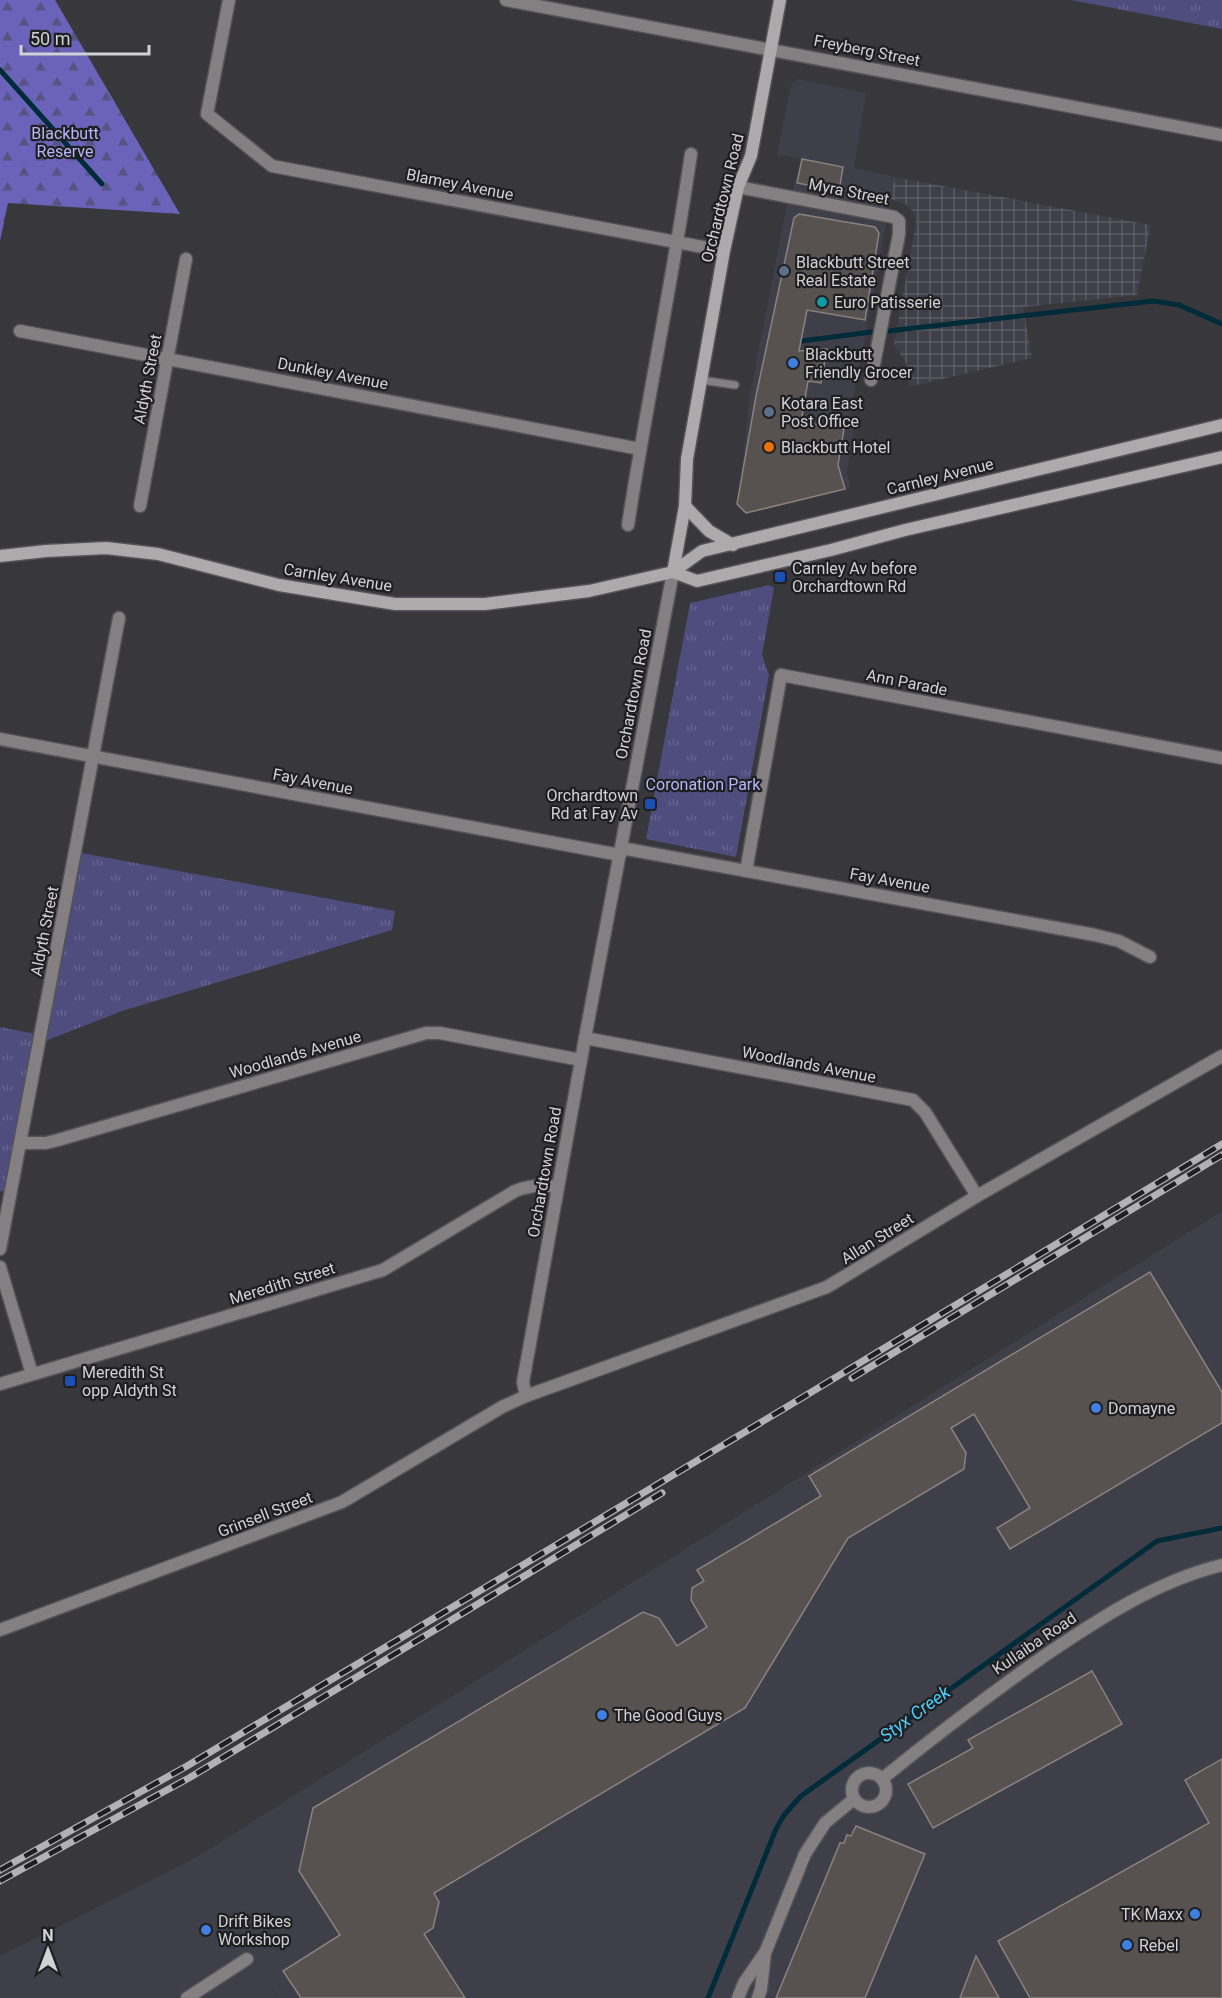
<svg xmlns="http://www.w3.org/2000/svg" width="1222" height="1998" viewBox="0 0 1222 1998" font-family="Roboto,sans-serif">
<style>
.built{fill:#3f3f4a}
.industrial{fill:url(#industrial-grid)}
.forest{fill:url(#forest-firs)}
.park{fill:url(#park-tufts)}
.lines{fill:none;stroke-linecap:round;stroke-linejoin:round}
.stream{stroke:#002c3a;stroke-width:5}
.building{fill:#57514f;stroke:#898280;stroke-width:1.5}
.lane-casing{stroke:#535358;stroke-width:10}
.street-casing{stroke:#535358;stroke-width:15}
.secondary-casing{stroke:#535358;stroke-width:15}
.lane{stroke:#848081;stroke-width:7}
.street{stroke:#848081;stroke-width:12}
.secondary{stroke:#aea9aa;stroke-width:12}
.rail-casing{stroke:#b2b2b6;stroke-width:7}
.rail{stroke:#1f1f21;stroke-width:4.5;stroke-dasharray:14;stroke-linecap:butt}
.service-dot{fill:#5c6f8a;stroke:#1f1f21;stroke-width:2}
.culture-dot{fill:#0f9aa8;stroke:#1f1f21;stroke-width:2}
.shop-dot{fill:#3f7fe0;stroke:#1f1f21;stroke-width:2}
.food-dot{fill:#e8710a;stroke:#1f1f21;stroke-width:2}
.transit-dot{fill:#1a4fb4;stroke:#1f1f21;stroke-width:2}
.labels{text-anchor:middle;stroke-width:4.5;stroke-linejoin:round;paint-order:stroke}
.street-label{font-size:16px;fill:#d2d2d6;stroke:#1f1f21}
.park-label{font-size:16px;fill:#b8b6fa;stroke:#1f1f21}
.poi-label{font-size:16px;fill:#d2d2d6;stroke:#1f1f21;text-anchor:start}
.water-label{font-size:18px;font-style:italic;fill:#4dcffb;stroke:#1f1f21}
</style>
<defs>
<pattern id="industrial-grid" width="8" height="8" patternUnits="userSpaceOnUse" patternTransform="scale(1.5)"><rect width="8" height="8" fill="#3f3f4a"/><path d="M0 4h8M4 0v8" fill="none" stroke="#5a5a63"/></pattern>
<pattern id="forest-firs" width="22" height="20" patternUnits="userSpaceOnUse" patternTransform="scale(1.5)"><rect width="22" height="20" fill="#6b63b9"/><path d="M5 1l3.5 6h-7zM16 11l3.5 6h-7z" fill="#575383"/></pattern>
<pattern id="park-tufts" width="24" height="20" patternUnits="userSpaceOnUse" patternTransform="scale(1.5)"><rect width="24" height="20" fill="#4f4c7e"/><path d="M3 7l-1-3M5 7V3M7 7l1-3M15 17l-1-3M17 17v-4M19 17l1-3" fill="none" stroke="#676590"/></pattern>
</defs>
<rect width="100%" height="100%" fill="#37373c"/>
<g class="built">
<path d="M797,79L866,93L854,168L895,177L848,427L854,429L847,473L851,488L746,513L738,504L750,395L785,214L802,159L777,155L791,85Z"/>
<path d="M1222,1211V1998H278L268,1981L277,1998H0V1956L195,1858Z"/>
</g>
<path class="industrial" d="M895,177L1151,225L1137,295L1023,307L1032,358L908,387L907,365L894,344L916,223L914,212L905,204L890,199Z"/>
<path class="forest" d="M0,0H55L180,214L8,203L0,241Z"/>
<g class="park">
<path d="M1071,0H1222V29Z"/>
<path d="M769,585L774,588L762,655L769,675L736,857L646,839L690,603Z"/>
<path d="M76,852L395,911L392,930L122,1011L40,1043L12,1193L0,1191V1027L41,1035Z"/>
</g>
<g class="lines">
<g class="stream">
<path d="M0,70L102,184"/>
<path d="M888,331L1153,301L1179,305L1222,324"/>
<path d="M794,342L871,332"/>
<path d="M708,1998L776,1829L784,1815L801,1796L1157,1541L1222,1528"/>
</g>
</g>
<g class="building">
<path d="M802,159L843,167L839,191L797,183Z"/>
<path d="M799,214L875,227L879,233L865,320L807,310L799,351L827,349L821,383L808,381L801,422L844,429L838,465L845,489L746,513L737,504L756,396L794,218Z"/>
<path d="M1150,1272L1222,1392V1423L1010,1549L997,1528L1030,1508L974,1414L951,1428L966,1453L964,1469L848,1538L745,1708L434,1893L439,1902L433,1928L424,1934L465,1998H301L283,1971L340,1935L299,1871L313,1808L643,1612L659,1618L677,1646L707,1627L691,1600L692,1588L704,1581L697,1570L821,1496L809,1476Z"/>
<path d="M1092,1671L1122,1724L933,1828L908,1784L973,1748L968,1740Z"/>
<path d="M1222,1759V1998H1030L998,1941L1209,1823L1185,1780Z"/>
<path d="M856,1826L925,1854L865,1998H776L840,1843H844L847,1835L851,1836Z"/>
<path d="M976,1956L999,1998H960Z"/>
</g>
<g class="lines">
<g class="lane-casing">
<path id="lane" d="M701,380L735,385"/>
</g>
<g class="street-casing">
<g id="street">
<path d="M229,0L207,114L272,166L724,251"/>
<path d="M506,0L1222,135"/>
<path d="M738,187L894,217L899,221V234L871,380"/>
<path d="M20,331L640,449"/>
<path d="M140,506L186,259"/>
<path d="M628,525C647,401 673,278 691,154"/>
<path d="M0,739L620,855"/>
<path d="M621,848L1095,935L1119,941L1150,957"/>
<path d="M746,871L781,675L1222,758"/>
<path d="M585,1038L913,1100L925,1112L977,1196"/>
<path d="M22,1143H46L58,1140L426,1033H440L581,1060"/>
<path d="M0,1249L119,618"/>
<path d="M0,1267L32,1374"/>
<path d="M0,1384L383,1270L515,1191C531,1185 542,1185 558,1187"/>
<path d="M526,1396L523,1382L585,1038L673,572"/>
<path d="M0,1630L342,1502L502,1407L526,1396L827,1287L977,1196L1222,1056"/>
<circle cx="869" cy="1790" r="17"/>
<path d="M882,1779C936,1735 990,1694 1047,1654C1102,1617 1157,1581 1222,1565"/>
<path d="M187,1998L247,1959"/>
<path d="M738,1998L744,1983L764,1954"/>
<path d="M758,1998L761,1989L765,1953L805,1854L825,1823L854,1799"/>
</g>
</g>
<g class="secondary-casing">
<g id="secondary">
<path d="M685,506L709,531L733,545"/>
<path d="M0,556L46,551L106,548L158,554L279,585L395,604H485L589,591L673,572L702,551L1222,425"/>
<path d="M673,572L685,506L687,459L724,251L738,187L751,156L780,0"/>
<path d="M673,572L697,581L831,550L905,530L1222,457"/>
</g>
</g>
<use href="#lane" class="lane"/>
<use href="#street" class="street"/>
<use href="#secondary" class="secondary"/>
<g class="rail-casing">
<g id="rail">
<path d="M852,1378L1222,1155"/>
<path d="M0,1870L187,1766L790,1405L1222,1144"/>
<path d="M0,1881L189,1778L662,1493"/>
</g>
</g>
<use href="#rail" class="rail"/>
</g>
<g class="service-dot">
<circle cx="784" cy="271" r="6"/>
<circle cx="769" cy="412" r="6"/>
</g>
<circle class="culture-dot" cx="822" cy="302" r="6"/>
<g class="shop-dot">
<circle cx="793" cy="363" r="6"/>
<circle cx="1096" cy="1408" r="6"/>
<circle cx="602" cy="1715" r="6"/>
<circle cx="1195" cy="1914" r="6"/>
<circle cx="206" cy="1930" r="6"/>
<circle cx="1127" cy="1945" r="6"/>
</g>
<circle class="food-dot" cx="769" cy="447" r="6"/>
<g class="transit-dot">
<rect x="774" y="571" width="12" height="12" rx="3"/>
<rect x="644" y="798" width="12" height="12" rx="3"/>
<rect x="64" y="1375" width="12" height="12" rx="3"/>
</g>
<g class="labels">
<g class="street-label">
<text transform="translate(867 50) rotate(11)" y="6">Freyberg Street</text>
<text transform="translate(460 184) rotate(11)" y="6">Blamey Avenue</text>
<text transform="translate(849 191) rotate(11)" y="6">Myra Street</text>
<text transform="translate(722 198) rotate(-76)" y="6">Orchardtown Road</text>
<text transform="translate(333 373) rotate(11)" y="6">Dunkley Avenue</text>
<text transform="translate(147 379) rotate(-79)" y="6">Aldyth Street</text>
<text transform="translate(940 476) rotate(-14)" y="6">Carnley Avenue</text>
<text transform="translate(338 577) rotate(9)" y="6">Carnley Avenue</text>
<text transform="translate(907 682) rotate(11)" y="6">Ann Parade</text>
<text transform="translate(633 694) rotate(-79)" y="6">Orchardtown Road</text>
<text transform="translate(313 781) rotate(11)" y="6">Fay Avenue</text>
<text transform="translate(890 880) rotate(10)" y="6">Fay Avenue</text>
<text transform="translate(44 931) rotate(-79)" y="6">Aldyth Street</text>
<text transform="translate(295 1054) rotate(-16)" y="6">Woodlands Avenue</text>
<text transform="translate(809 1064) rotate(11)" y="6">Woodlands Avenue</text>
<text transform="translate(544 1172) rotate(-80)" y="6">Orchardtown Road</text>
<text transform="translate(877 1238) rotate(-32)" y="6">Allan Street</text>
<text transform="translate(282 1283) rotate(-17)" y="6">Meredith Street</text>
<text transform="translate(265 1514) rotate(-21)" y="6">Grinsell Street</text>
<text transform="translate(1034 1643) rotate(-34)" y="6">Kullaiba Road</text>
</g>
<g class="park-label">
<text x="65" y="139">Blackbutt<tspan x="65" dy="18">Reserve</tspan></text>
<text x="703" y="790">Coronation Park</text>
</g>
<g class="poi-label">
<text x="796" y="268">Blackbutt Street<tspan x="796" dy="18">Real Estate</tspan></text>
<text x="834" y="308">Euro Patisserie</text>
<text x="805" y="360">Blackbutt<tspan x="805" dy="18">Friendly Grocer</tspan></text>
<text x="781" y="409">Kotara East<tspan x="781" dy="18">Post Office</tspan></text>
<text x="781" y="453">Blackbutt Hotel</text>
<text x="792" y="574">Carnley Av before<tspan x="792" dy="18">Orchardtown Rd</tspan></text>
<text x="638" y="801" text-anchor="end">Orchardtown<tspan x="638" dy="18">Rd at Fay Av</tspan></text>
<text x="82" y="1378">Meredith St<tspan x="82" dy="18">opp Aldyth St</tspan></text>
<text x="1108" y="1414">Domayne</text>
<text x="614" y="1721">The Good Guys</text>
<text x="1183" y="1920" text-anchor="end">TK Maxx</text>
<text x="218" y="1927">Drift Bikes<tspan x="218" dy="18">Workshop</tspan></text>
<text x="1139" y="1951">Rebel</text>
</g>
<g class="water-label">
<text transform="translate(915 1714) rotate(-36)" y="6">Styx Creek</text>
</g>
</g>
<g transform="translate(48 1950)" stroke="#1f1f21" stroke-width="4.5" paint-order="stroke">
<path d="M0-4.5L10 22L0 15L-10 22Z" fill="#d2d2d6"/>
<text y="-9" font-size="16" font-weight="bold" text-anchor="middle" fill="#d2d2d6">N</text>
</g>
<path d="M21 45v9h128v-9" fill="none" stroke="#d2d2d6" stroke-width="3"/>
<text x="30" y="45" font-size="18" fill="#d2d2d6" stroke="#1f1f21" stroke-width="4.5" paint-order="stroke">50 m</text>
</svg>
